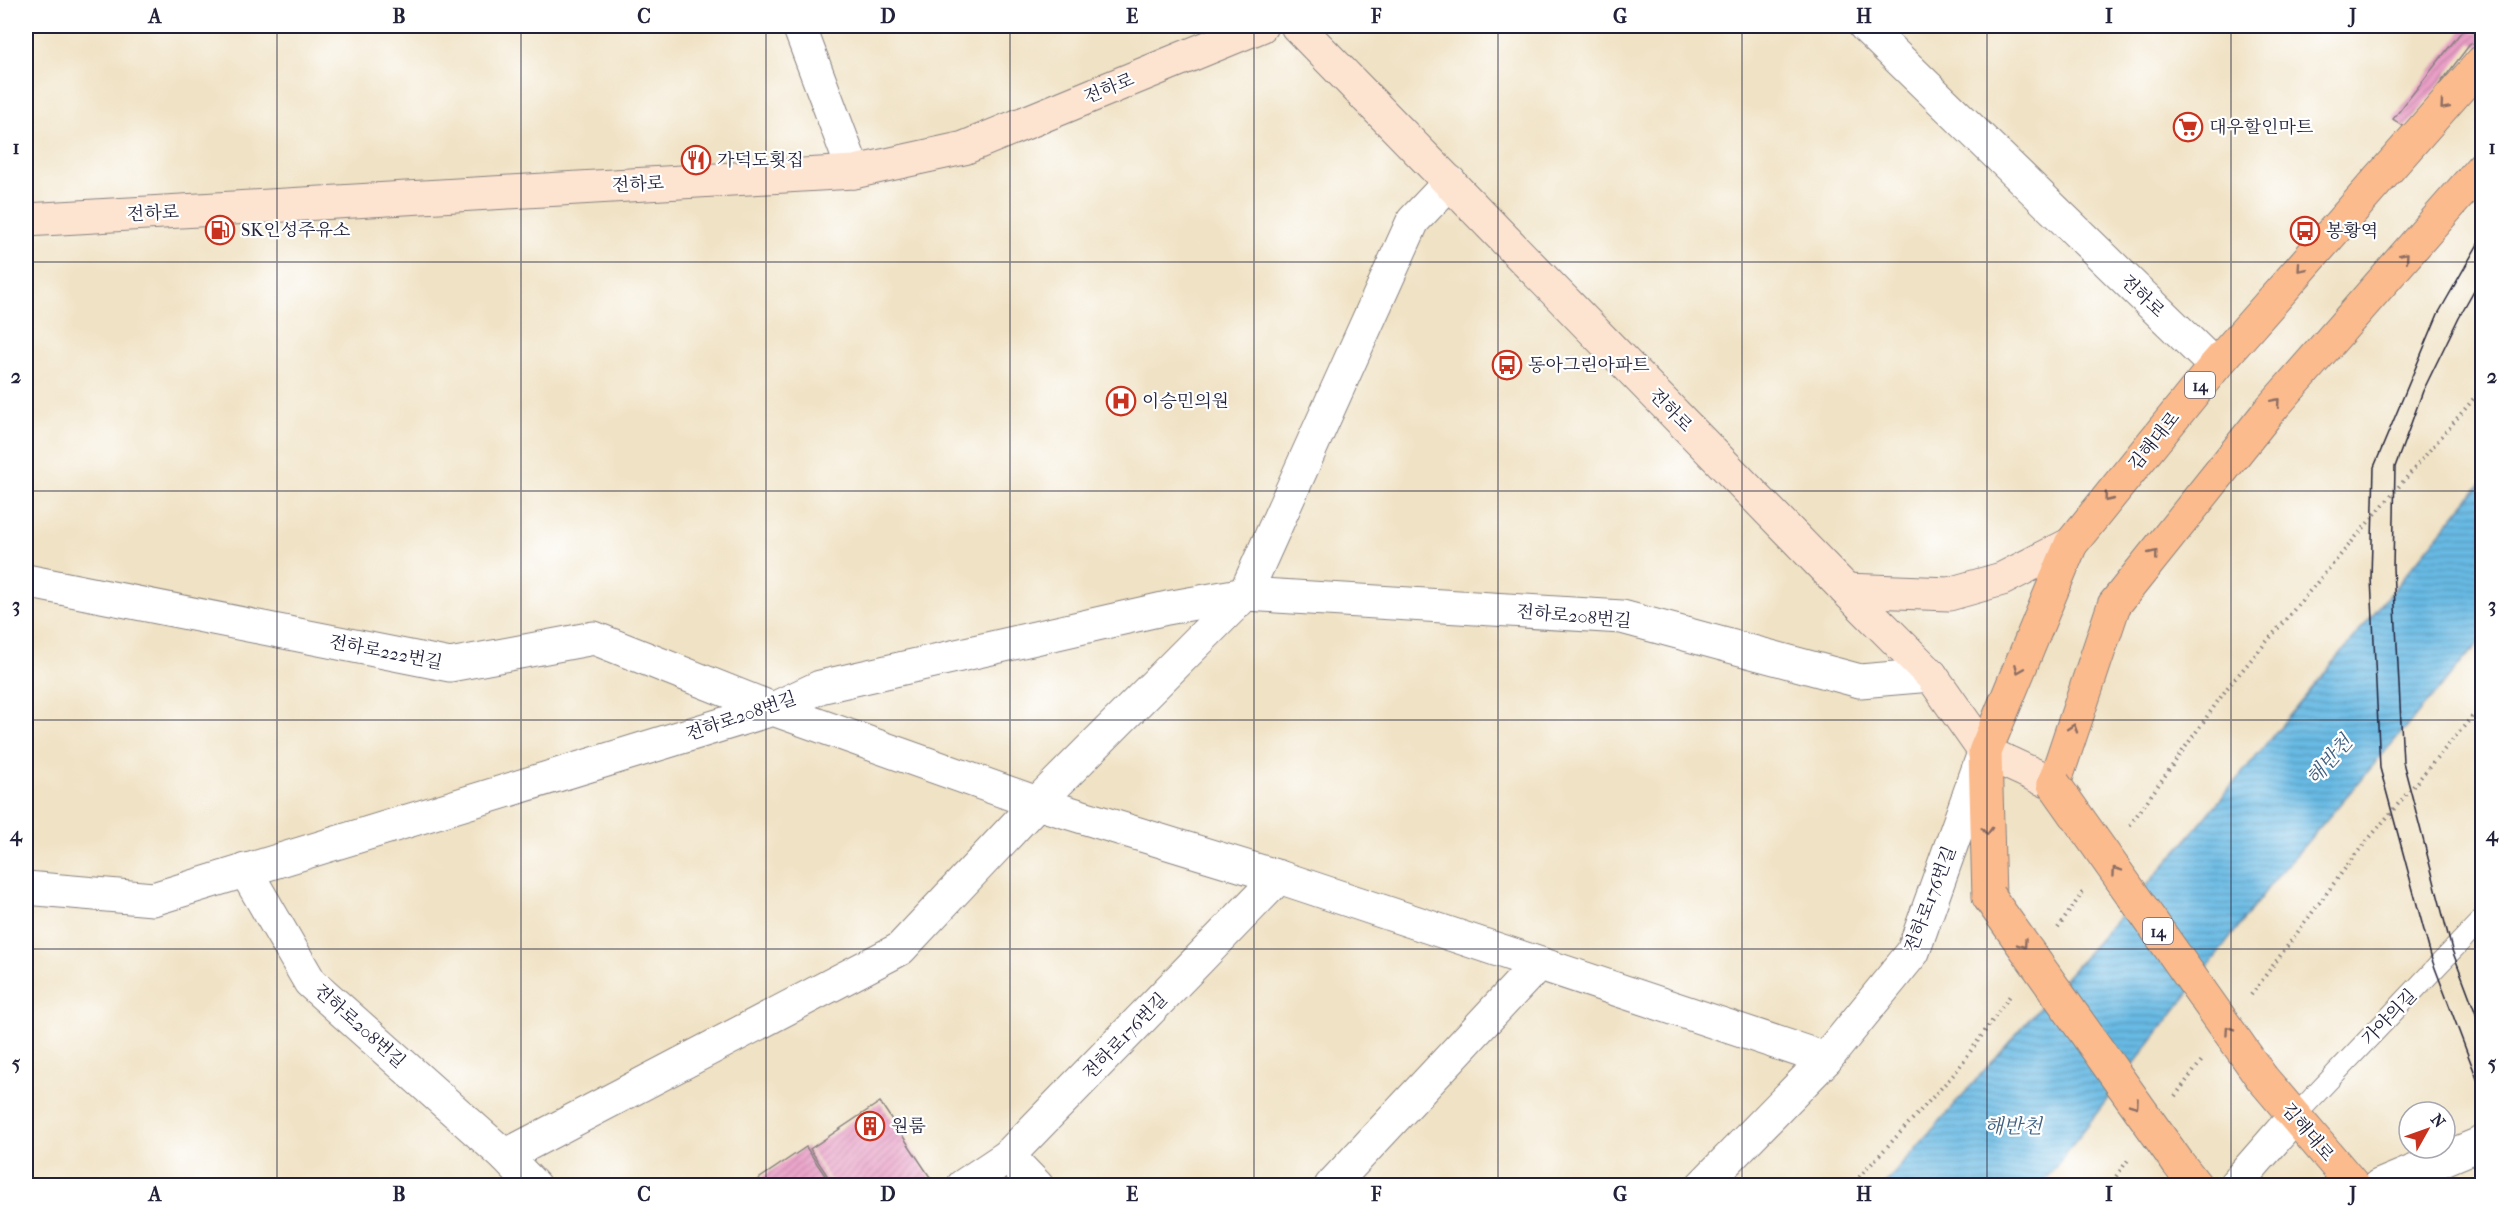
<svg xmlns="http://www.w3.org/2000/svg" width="2508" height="1211" viewBox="0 0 2508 1211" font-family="'IM FELL French Canon','Noto Serif KR',serif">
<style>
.water{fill:url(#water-rules);stroke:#456e90;stroke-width:1.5}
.building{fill:url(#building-hatch)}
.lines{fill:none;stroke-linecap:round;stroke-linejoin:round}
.service-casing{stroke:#898280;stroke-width:22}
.minor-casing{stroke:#898280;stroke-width:35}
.tertiary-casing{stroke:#898280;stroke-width:35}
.secondary-casing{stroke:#898280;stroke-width:35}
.primary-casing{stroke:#898280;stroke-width:35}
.path{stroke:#898280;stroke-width:4;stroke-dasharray:1.5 4.5;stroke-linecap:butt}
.service{stroke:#fff;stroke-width:20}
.minor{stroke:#fff;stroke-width:33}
.tertiary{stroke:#fff;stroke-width:33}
.secondary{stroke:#fde4d1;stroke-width:33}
.primary{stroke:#fbbb8d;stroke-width:33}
.tram{stroke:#22223b;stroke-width:1.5}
.primary-bridge-casing{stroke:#898280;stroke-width:35;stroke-linecap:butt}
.primary-bridge{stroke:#fbbb8d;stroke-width:33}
.oneway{stroke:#8e6e64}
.grid{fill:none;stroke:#22223b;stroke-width:1.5;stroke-opacity:0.55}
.labels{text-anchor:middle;stroke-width:4.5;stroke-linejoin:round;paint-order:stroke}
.shield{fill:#fff;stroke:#646476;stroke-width:1.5}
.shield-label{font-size:16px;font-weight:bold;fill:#22223b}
.street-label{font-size:18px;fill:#22223b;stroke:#fff}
.poi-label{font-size:18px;fill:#22223b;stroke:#fff;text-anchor:start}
.water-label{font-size:20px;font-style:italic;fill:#3e5f7f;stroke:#fff}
.neatline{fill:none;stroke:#22223b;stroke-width:2}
.grid-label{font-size:20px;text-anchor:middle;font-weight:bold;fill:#22223b}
</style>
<defs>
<pattern id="water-rules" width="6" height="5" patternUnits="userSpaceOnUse" patternTransform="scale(1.5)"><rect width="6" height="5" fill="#68bae4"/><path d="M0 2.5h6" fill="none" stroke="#5597ba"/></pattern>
<pattern id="building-hatch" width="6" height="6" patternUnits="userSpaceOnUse" patternTransform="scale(1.5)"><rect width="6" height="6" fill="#ea9fc6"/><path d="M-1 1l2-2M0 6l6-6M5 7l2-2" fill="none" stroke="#bd81a2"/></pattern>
</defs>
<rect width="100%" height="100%" fill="#fff"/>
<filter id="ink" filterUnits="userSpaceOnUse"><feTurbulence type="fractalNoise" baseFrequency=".0167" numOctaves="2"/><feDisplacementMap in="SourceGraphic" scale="12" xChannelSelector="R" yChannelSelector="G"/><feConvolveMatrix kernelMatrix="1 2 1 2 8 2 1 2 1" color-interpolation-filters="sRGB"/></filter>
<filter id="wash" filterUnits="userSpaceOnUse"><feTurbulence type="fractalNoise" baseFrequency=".008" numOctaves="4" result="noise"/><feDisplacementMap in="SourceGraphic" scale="24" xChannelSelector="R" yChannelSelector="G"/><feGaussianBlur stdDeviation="1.35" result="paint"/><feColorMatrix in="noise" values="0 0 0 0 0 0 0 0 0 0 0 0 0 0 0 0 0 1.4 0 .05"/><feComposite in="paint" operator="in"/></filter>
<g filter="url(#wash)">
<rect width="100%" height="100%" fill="#f0e2c4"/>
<path class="water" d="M2482,482V639L2271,884L2042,1185L1883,1186L2196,829Z"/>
<g id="blocks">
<g class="building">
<path d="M2482,26V49L2471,43L2406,128L2393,119L2465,27L2477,34Z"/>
<path d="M880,1102L936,1186H834L810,1149Z"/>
<path d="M806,1147L832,1186H748Z"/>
</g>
</g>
</g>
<g filter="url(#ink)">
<use href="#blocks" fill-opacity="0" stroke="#898280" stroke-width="1.5"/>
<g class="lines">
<g class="service-casing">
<path id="service" d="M2295,1116L2482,919"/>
</g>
<g class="minor-casing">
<g id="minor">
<path d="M799,26L854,172"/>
<path d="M1865,26L2215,366"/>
<path d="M26,581L450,665L594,638L773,709L1037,803L1279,877L1826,1059"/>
<path d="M245,870L310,982L505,1156L534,1186"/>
<path d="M26,888L153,899L773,709L820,687L1167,608L1245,594L1622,617L1860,681L1931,675"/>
<path d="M505,1156L900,949L1037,803L1245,594L1413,221L1450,182"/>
<path d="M1008,1156L1037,1186"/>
<path d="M963,1186L1008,1156L1279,877"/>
<path d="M1331,1186L1538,964"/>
<path d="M1702,1186L1826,1059L1913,952L1984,753"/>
<path d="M2379,1186L2482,1143"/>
</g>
</g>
<g class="tertiary-casing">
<path id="tertiary" d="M2234,1186L2295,1116"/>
</g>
<g class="secondary-casing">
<g id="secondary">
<path d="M1297,26L1846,590L1931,675L1985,752L2054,784"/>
<path d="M26,220L854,172L964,148L1261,26"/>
<path d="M1846,590L1949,594L2002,579L2071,544"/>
</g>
</g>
<g class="primary-casing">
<g id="primary">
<path d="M2054,784L2114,605L2269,411L2482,168"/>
<path d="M1989,897L1985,752L2071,544L2215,366L2482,62"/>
<path d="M2262,1078L2354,1186"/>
<path d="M2178,1163L2196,1186"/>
</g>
</g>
<g class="path">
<path d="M2130,825L2228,687L2482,389"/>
<path d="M2058,928L2083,892"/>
<path d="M2251,995L2355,855L2482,705"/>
<path d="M2175,1096L2203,1059"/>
<path d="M1851,1186L1955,1073L2012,993"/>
<path d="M2109,1186L2128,1160"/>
</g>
<use href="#service" class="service"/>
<use href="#minor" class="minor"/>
<use href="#tertiary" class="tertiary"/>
<use href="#secondary" class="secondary"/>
<use href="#primary" class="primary"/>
<g class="tram">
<path d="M2482,237L2438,314L2374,467L2371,578L2380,768L2432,960L2482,1092"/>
<path d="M2482,276L2459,317L2423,391L2395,467L2393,568L2403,762L2452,950L2482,1030"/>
</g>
<g class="primary-bridge-casing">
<g id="primary-bridge">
<path d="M2054,784L2262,1078"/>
<path d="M1989,897L2178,1163"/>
</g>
</g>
<use href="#primary-bridge" class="primary-bridge"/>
</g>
<defs><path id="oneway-chevron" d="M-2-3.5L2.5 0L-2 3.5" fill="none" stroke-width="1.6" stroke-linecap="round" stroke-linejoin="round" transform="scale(1.5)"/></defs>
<g class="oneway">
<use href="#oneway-chevron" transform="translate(2444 106) rotate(131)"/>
<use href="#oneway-chevron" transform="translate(2405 256) rotate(-49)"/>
<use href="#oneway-chevron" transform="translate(2301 268) rotate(131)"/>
<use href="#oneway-chevron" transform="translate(2276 402) rotate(-49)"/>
<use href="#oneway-chevron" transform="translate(2108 498) rotate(129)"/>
<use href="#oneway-chevron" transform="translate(2154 554) rotate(-51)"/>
<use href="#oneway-chevron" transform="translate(2019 669) rotate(113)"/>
<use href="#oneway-chevron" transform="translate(2073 728) rotate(-72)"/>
<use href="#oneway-chevron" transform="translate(1987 831) rotate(88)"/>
<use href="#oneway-chevron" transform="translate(2116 871) rotate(-125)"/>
<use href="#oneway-chevron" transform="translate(2023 944) rotate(55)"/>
<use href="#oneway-chevron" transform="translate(2229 1030) rotate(-125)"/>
<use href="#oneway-chevron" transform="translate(2135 1104) rotate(55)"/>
</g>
</g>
<path class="grid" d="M277,26V1186M521,26V1186M766,26V1186M1010,26V1186M1254,26V1186M1498,26V1186M1742,26V1186M1987,26V1186M2231,26V1186M26,262H2482M26,491H2482M26,720H2482M26,949H2482"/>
<defs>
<g id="supermarket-ring" transform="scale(1.5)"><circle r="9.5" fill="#fff" stroke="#c8321e" stroke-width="1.5"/><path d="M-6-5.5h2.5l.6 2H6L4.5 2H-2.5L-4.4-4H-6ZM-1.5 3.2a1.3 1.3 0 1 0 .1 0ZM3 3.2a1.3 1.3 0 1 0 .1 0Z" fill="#c8321e"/></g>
<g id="restaurant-ring" transform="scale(1.5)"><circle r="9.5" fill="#fff" stroke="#c8321e" stroke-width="1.5"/><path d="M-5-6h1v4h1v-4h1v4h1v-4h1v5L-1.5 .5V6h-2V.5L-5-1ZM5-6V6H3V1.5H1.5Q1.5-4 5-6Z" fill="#c8321e"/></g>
<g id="fuel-ring" transform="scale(1.5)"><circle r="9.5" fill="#fff" stroke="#c8321e" stroke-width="1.5"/><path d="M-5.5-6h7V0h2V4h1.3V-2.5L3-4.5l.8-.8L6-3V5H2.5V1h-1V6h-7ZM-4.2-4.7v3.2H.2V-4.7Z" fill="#c8321e"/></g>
<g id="bus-ring" transform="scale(1.5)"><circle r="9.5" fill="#fff" stroke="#c8321e" stroke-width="1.5"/><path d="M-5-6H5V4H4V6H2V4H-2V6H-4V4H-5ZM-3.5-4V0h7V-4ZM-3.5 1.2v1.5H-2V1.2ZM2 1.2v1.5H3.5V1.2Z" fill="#c8321e"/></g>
<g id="hospital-ring" transform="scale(1.5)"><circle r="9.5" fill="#fff" stroke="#c8321e" stroke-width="1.5"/><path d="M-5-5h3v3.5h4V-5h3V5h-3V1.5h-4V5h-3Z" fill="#c8321e"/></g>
<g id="building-ring" transform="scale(1.5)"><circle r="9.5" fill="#fff" stroke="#c8321e" stroke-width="1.5"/><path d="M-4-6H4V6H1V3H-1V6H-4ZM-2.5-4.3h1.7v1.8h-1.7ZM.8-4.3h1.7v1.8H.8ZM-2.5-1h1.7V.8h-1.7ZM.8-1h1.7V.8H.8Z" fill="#c8321e"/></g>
</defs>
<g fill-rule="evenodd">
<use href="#supermarket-ring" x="2188" y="127"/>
<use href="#restaurant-ring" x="696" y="160"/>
<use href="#fuel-ring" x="220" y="230"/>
<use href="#bus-ring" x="2305" y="231"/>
<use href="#bus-ring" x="1507" y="365"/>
<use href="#hospital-ring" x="1121" y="401"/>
<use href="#building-ring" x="870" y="1126"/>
</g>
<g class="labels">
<g class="shield">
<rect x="2185" y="372" width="30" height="26" rx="4.5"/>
<rect x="2143" y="918" width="30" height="26" rx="4.5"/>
</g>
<g class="shield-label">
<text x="2200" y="391">14</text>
<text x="2158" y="937">14</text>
</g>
<g class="street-label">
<text transform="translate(1109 88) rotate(-22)" y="6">전하로</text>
<text transform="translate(638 184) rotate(-3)" y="6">전하로</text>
<text transform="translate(153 213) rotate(-3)" y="6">전하로</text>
<text transform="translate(2143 296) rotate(44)" y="6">전하로</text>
<text transform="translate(1671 410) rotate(46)" y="6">전하로</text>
<text transform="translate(2154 441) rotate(-51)" y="6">김해대로</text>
<text transform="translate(1574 616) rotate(5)" y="6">전하로208번길</text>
<text transform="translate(386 652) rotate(11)" y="6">전하로222번길</text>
<text transform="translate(741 716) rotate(-19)" y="6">전하로208번길</text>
<text transform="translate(1930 899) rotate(-69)" y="6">전하로176번길</text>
<text transform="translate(2389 1017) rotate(-46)" y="6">가야의길</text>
<text transform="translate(360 1026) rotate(42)" y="6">전하로208번길</text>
<text transform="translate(1125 1036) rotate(-46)" y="6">전하로176번길</text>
<text transform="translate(2308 1132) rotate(50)" y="6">김해대로</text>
</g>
<g class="poi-label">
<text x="2209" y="133">대우할인마트</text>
<text x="717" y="166">가덕도횟집</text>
<text x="241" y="236">SK인성주유소</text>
<text x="2326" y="237">봉황역</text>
<text x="1528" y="371">동아그린아파트</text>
<text x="1142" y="407">이승민의원</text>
<text x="891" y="1132">원룸</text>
</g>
<g class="water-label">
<text transform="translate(2329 760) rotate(-49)" y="7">해반천</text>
<text x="2013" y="1133">해반천</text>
</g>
</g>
<rect width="2508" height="1211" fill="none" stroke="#fff" stroke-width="66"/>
<g transform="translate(2427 1130) rotate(50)"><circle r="28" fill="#ffffff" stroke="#a7a7b1" stroke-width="1.5"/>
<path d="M0-4.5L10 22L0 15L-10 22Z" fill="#c8321e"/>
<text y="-9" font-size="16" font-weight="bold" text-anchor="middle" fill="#22223b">N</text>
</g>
<rect x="33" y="33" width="2442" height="1145" class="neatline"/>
<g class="grid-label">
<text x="155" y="23">A</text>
<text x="399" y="23">B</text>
<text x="644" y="23">C</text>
<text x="888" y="23">D</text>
<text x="1132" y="23">E</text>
<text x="1376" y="23">F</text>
<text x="1620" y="23">G</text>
<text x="1864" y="23">H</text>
<text x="2109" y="23">I</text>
<text x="2353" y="23">J</text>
<text x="16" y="154">1</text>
<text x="2492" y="154">1</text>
<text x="16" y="383">2</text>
<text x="2492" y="383">2</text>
<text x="16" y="612">3</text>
<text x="2492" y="612">3</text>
<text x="16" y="841">4</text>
<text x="2492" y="841">4</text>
<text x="16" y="1070">5</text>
<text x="2492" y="1070">5</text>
<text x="155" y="1201">A</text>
<text x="399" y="1201">B</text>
<text x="644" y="1201">C</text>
<text x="888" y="1201">D</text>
<text x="1132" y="1201">E</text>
<text x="1376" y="1201">F</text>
<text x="1620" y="1201">G</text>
<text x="1864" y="1201">H</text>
<text x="2109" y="1201">I</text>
<text x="2353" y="1201">J</text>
</g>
</svg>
